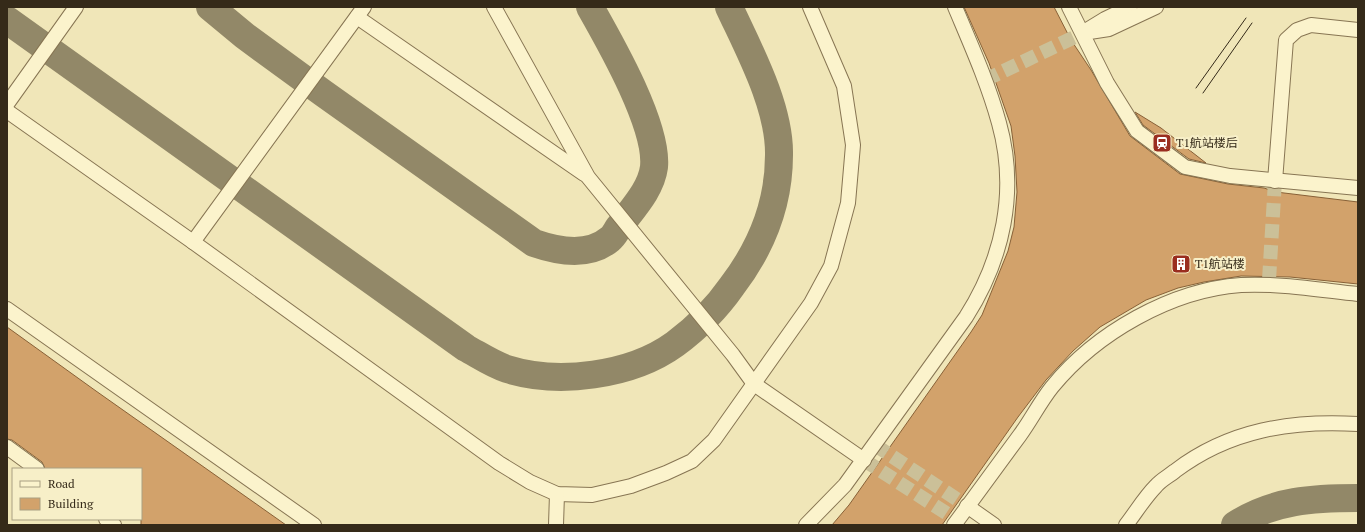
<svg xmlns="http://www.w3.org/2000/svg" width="1365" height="532" viewBox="0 0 1365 532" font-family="'PT Serif','Noto Sans SC',serif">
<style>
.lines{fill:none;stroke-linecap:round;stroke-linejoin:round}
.taxiway{stroke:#928868;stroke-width:28}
.building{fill:#d2a26b;stroke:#886137}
.minor-tunnel{stroke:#cbc098;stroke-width:14;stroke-dasharray:14 7;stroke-linecap:butt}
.minor-casing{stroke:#877553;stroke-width:16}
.minor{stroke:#fbf3cc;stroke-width:14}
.tram{stroke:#352a19;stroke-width:1}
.labels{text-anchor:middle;stroke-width:4;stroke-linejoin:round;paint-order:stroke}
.poi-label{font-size:12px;fill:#352a19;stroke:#f7efc8;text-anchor:start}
</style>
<rect width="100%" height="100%" fill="#f0e6b8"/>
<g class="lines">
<g class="taxiway">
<path d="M210,7L245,36L323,93L534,243C557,251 589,257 610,239C614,236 616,231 619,227C632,209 651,190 654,167C658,126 611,44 590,7"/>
<path d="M7,20L466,348C479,355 492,364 507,369C558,385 631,376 675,344C698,327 716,309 732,286C761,248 779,204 779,155C780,107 749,50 729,7"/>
<path d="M1235,525C1273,500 1314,498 1358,498"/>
</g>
</g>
<g class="building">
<path d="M964,7H1054L1071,40L1091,70L1130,136L1180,174L1228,184L1264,188L1276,192L1358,202V284L1290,277L1241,276L1204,282L1178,288L1146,300L1100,327L1073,351L1046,380L1018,417L942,525H832L849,505L971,332L982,315L1008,251L1014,227L1017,192L1015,156L1011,126L989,63Z"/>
<path d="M1135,112L1161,128L1206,163L1189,159L1143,125Z"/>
<path d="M7,327L96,391L286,525H141V469H45L42,462L12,440L7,439Z"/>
</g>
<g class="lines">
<g class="minor-tunnel">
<path d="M985,80L1083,33"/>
<path d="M1269,280L1275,181"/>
<path d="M875,445L967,506"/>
<path d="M864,460L957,520"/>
</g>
<g class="minor-casing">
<g id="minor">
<path d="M494,7L588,177L733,355L754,384L864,460"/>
<path d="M1069,7L1107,83L1137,131L1185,167L1230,176L1358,188"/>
<path d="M357,17L584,174"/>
<path d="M1087,30L1105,19L1130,7"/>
<path d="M1083,33L1109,29L1156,7"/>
<path d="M7,104L76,7"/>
<path d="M7,111L193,242L499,463L530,482L557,494L592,495L631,486L666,473L692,461L714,440L811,303L831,266L848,203L853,145L844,86L810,7"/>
<path d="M1275,181L1286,40L1297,30L1311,25L1358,30"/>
<path d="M193,242L364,7"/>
<path d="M7,309L314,525"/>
<path d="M7,447L37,469"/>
<path d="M967,506L994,525"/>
<path d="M106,519L114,525"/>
<path d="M556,525L557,494"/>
<path d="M806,525L845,485L966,317C1003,259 1018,191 999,123C988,83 971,45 955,7"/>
<path d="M954,525C976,495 998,465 1020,435C1031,420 1040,402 1052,387C1096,333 1171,290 1241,285C1279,283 1320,290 1358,294"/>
<path d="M1126,525C1136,512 1145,497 1156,486C1161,480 1169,476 1175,471C1229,430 1291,420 1358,424"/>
</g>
</g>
<use href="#minor" class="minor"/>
<g class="tram">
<path d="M1196,88L1246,18"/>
<path d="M1203,93L1252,23"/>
</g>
</g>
<defs>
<g id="station-square" transform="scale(1)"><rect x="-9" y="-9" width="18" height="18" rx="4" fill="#9a2d1f" stroke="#f7efc8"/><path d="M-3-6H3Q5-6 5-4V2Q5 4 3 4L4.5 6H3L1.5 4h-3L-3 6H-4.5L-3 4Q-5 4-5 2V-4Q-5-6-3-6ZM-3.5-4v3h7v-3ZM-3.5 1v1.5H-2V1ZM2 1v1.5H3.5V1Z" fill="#fff"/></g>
<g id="building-square" transform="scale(1)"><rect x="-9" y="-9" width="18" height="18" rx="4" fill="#9a2d1f" stroke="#f7efc8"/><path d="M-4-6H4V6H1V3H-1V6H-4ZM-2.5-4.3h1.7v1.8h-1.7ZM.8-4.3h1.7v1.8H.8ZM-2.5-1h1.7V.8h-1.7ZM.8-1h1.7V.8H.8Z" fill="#fff"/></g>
</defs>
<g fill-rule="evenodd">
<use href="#station-square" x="1162" y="143"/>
<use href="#building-square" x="1181" y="264"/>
</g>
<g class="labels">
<g class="poi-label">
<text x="1176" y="147">T1航站楼后</text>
<text x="1195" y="268">T1航站楼</text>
</g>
</g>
<rect width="1365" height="532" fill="none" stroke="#352a19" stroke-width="16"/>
<rect x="12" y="468" width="130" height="52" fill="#f7efc8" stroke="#a9a082"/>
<rect x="20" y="481" width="20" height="6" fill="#fbf3cc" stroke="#a9a082"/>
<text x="48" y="488" font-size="12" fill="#352a19">Road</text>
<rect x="20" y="498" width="20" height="12" fill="#d2a26b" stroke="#a9a082"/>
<text x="48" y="508" font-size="12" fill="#352a19">Building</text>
</svg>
